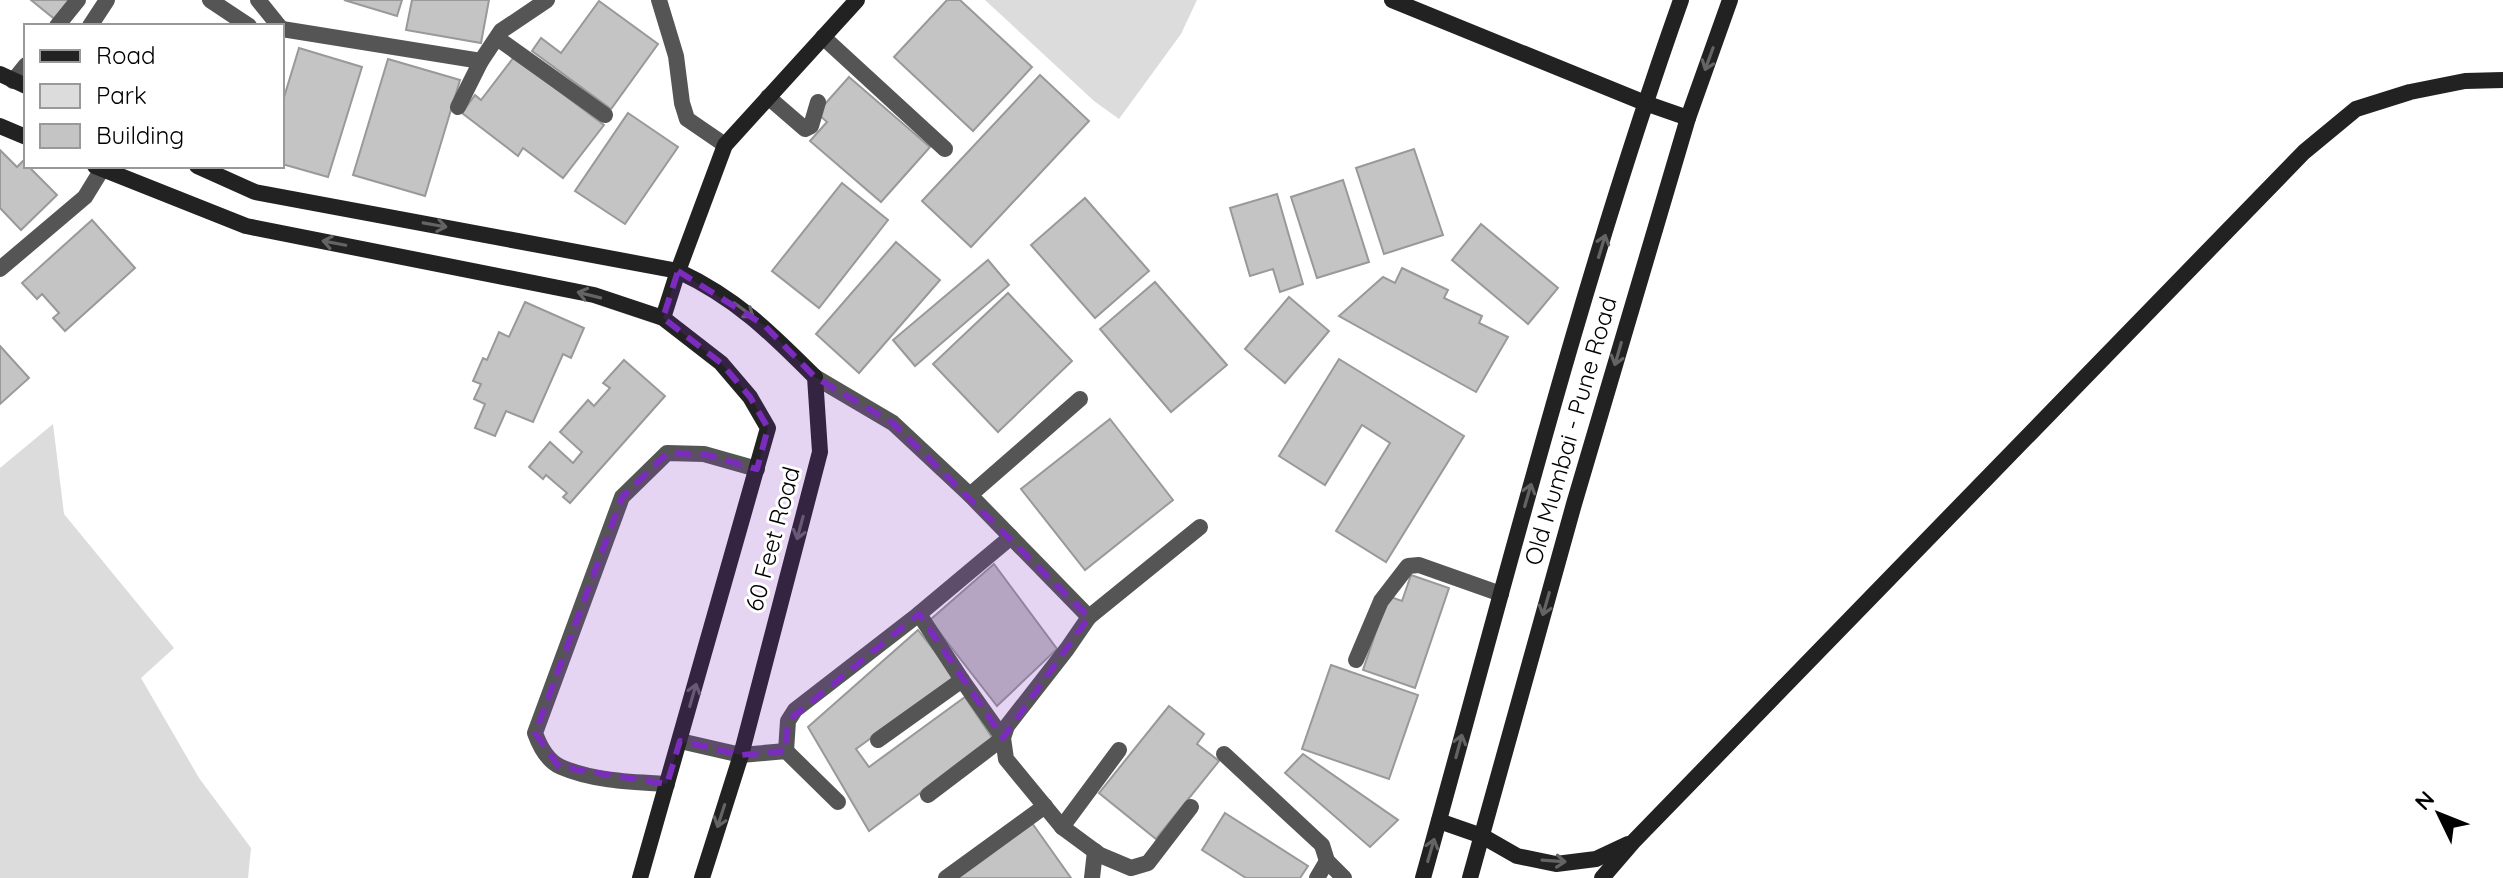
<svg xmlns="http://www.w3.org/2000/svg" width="2503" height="878" viewBox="0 0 2503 878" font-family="Quicksand,sans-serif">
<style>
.green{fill:#dcdcdc}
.building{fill:#c4c4c4;stroke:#999;stroke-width:2}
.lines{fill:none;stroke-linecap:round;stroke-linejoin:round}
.street{stroke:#555;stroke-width:16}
.secondary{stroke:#222;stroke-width:16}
.oneway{stroke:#646464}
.marked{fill:#7b2cbf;fill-opacity:0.2;stroke:#7b2cbf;stroke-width:6;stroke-dasharray:16 10;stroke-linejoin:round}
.labels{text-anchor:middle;stroke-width:6;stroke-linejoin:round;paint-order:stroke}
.street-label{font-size:24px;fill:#000;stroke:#fff}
</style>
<rect width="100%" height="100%" fill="#fff"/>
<g class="green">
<path d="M985,0H1197L1181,34L1119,119L1094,101Z"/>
<path d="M53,424L64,514L174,648L141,678L199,778L251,848L248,878H0V468Z"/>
</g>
<g class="building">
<path d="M31,0H74L57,21Z"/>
<path d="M344,0H402L397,16Z"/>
<path d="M412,0H489L481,43L406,30Z"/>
<path d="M947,0H960L1032,67L973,131L894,57Z"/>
<path d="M599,1L658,44L611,109L532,51L541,38L561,53Z"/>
<path d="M299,48L362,67L328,177L282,164V104Z"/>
<path d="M514,57L604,125L563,178L523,148L518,156L462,113L475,95L481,100Z"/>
<path d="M388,59L460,80L425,196L353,175Z"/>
<path d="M1040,75L1089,121L971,247L922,201Z"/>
<path d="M849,77L930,147L881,202L810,141L827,122L817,113Z"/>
<path d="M628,113L678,147L625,224L575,191Z"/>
<path d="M1414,149L1443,235L1384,254L1356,168Z"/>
<path d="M0,150L17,167L23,161L57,195L21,230L0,208Z"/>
<path d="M1343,180L1369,262L1317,278L1291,197Z"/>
<path d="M842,183L888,220L819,308L772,271Z"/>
<path d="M1277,194L1303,284L1280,292L1273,269L1250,276L1230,208Z"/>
<path d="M1085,198L1149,271L1095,318L1031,245Z"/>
<path d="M92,220L135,268L65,331L53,318L59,313L42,294L37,299L22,283Z"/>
<path d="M1481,224L1558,288L1528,324L1452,260Z"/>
<path d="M896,242L940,280L859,373L816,334Z"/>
<path d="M988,260L1009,285L915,366L893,340Z"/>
<path d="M1402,268L1448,290L1444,298L1482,316L1479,323L1508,337L1476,392L1339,316L1383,277L1395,283Z"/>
<path d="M1155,282L1227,365L1171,412L1100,329Z"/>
<path d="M1008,293L1072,361L998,432L933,364Z"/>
<path d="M1289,297L1329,331L1285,383L1245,349Z"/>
<path d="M525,302L584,328L571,358L563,354L533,422L506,411L495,436L475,428L485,404L474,399L481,384L473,381L483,358L487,360L499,332L509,337Z"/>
<path d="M0,346L29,378L0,404Z"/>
<path d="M1339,359L1464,436L1386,562L1336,531L1390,443L1362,425L1325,485L1279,456Z"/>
<path d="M624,360L665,396L570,503L563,497L567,493L546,475L543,479L529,467L550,442L573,463L582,452L560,432L588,400L594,406L610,388L603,383Z"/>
<path d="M1110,419L1173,500L1085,570L1021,489Z"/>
<path d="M994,564L1057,649L997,706L930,620Z"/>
<path d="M1411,575L1449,588L1415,688L1363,670L1388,596L1402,601Z"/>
<path d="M918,630L955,677L856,749L869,767L965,697L993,739L869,831L808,727Z"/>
<path d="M1331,665L1418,695L1389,779L1302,749Z"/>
<path d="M1169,706L1204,734L1197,744L1219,761L1156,839L1099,793Z"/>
<path d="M1303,754L1398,820L1370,847L1285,773Z"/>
<path d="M1225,813L1308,866L1300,878H1246L1202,850Z"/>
<path d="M1032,823L1071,878H956Z"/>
</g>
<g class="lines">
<g class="street">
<path d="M210,0L249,26"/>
<path d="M258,0L279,26"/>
<path d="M659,0L676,56L682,103L687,119L725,145"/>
<path d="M57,26L78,0"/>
<path d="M90,26L107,0"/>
<path d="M282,29L481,61L501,31L547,0"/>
<path d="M823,37L945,149"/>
<path d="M497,38L605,115"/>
<path d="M13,81L26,65"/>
<path d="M768,97L805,129L811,126L818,102"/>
<path d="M458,107L481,61"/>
<path d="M0,269L85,197L104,166"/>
<path d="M815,377L893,423L970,495L1089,617L1200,527"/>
<path d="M970,495L1080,399"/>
<path d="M1089,617L1067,649L1007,726L1003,738L1006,759L1062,827L1100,855L1131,868L1148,863L1191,807"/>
<path d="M1356,660L1381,601L1408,566L1419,565L1501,594"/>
<path d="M878,740L962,680"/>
<path d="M680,741L741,755L786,751L838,802"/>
<path d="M786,751L788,721L795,710L919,614"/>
<path d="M1224,754L1322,845L1327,861L1344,878"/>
<path d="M667,784C632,782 593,781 561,767C547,761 540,747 535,733L622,497L667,453L704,454L757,469"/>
<path d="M928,795L1003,738L962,680L919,614L1011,537"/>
<path d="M1062,827L1119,750"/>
<path d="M946,878L1045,806"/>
<path d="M1092,878L1095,851"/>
<path d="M1317,878L1327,861"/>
</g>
<g class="secondary">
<path d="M1392,0L1645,103L1688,118"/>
<path d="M0,74L26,86"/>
<path d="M0,126L26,137"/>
<path d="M95,166L246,226L594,295L663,318L721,363L750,397L768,428L640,878"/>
<path d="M197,166L255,192L678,271C736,298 770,332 815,377L820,452L741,755L702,878"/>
<path d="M663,318L678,271L725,145L857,0"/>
<path d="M1439,821L1482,836L1517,856L1556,864L1596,859L1628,844"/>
<path d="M1423,878C1505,584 1579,287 1681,0"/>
<path d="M1470,878L1574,504L1688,118L1730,0"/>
<path d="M1602,878L1633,842L2304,152L2356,109L2410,92L2465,81L2503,80"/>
</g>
</g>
<defs><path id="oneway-shaft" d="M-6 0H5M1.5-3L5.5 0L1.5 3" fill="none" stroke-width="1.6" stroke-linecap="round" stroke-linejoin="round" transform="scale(2)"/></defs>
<g class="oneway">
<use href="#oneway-shaft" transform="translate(1709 59) rotate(110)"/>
<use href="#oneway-shaft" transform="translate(435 225) rotate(10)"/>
<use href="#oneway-shaft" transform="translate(334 243) rotate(-169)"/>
<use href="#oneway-shaft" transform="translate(1602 246) rotate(-73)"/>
<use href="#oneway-shaft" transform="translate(589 295) rotate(-166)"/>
<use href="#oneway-shaft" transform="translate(744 310) rotate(36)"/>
<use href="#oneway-shaft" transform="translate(1618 354) rotate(106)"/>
<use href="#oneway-shaft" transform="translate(1528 495) rotate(-74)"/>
<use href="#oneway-shaft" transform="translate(800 528) rotate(105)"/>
<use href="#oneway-shaft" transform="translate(1546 604) rotate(106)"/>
<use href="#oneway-shaft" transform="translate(693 695) rotate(-74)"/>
<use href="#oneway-shaft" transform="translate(1459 746) rotate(-75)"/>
<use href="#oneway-shaft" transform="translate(721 816) rotate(108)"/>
<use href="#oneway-shaft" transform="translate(1431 850) rotate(-74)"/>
<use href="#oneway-shaft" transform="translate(1554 861) rotate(4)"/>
</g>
<path class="marked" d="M678,271L764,325L815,377L893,423L1089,617L1003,738L919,614L788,721L786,751L741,755L680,741L667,784L559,767L535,733L622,497L667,453L704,454L757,469L768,428L750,397L721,363L663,318Z"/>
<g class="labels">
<g class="street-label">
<text transform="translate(1571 431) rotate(-74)" y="8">Old Mumbai - Pune Road</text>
<text transform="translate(773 539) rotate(-75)" y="8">60 Feet Road</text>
</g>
</g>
<rect x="24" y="24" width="260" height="144" fill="#ffffff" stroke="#999999" stroke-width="2"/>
<rect x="40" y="50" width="40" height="12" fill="#222222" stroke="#999999" stroke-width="2"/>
<text x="96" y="64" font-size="24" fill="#000000">Road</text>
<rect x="40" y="84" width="40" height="24" fill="#dcdcdc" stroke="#999999" stroke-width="2"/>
<text x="96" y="104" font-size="24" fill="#000000">Park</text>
<rect x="40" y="124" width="40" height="24" fill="#c4c4c4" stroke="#999999" stroke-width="2"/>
<text x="96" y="144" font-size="24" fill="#000000">Building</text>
<g transform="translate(2439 814) rotate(313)" stroke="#ffffff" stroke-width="6" paint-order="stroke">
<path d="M0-6L14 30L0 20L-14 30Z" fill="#000000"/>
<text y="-12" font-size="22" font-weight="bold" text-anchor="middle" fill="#000000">N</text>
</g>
</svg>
